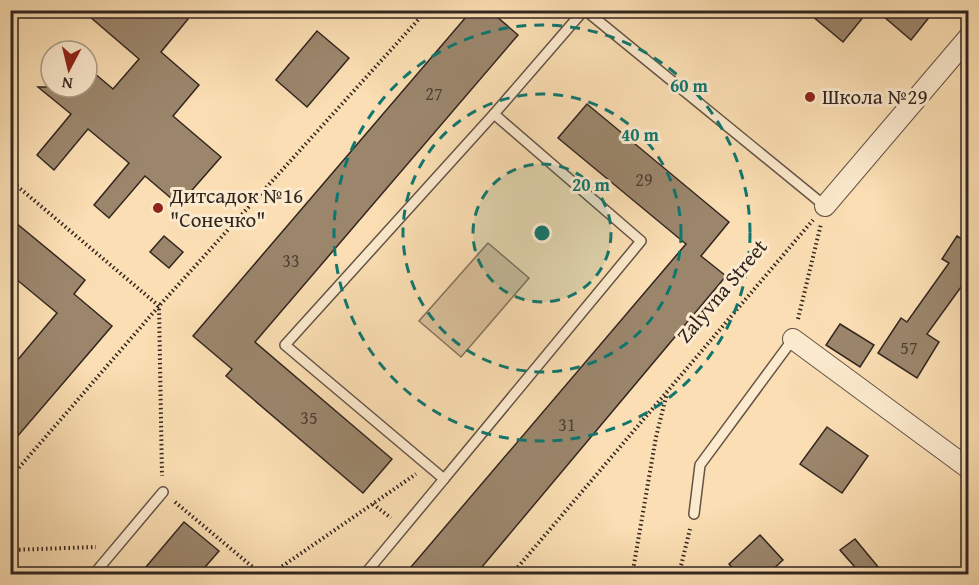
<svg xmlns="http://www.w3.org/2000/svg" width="979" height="585" viewBox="0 0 979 585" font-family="'Gentium Book Plus',serif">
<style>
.green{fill:#d9bf9a;stroke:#86725d;stroke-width:1.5}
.building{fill:#9b866c;stroke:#322620;stroke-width:1.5}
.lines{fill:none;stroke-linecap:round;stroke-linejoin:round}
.lane-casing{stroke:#645445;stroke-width:12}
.street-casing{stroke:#645445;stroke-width:22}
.path{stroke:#322620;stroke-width:4;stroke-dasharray:1.5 3;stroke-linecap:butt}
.lane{stroke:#fceace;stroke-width:9}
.street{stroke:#fceace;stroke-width:20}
.ring{fill:none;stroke:#0f766e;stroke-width:3;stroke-dasharray:10 8}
.poi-dot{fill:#8f2418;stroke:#fceace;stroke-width:2}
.labels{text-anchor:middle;stroke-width:6;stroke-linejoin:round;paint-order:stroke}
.number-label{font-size:18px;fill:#4c3e33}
.poi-label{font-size:21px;fill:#322620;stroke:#fceace;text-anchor:start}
.street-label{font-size:21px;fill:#322620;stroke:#fceace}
.centre{fill:#0f766e;stroke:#fceace;stroke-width:3}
.ring-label{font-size:18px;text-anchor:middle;font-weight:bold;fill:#0f766e;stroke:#fceace;stroke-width:6;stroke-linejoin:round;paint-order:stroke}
</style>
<rect width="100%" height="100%" fill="#fbdeb3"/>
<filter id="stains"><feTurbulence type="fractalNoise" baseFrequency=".00333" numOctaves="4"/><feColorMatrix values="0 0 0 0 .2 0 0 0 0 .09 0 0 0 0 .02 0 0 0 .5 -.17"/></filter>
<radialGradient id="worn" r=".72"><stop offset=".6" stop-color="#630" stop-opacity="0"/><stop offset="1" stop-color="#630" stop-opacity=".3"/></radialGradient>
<path class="green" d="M488,243L529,278L461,357L419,321Z"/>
<g class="building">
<path d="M82,10H178L188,19L161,52L199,85L173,116L221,157L179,205L145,176L109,218L94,205L129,163L88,129L54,170L37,155L71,114L38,87H87V67L113,89L139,59Z"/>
<path d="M472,10H489L518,35L255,342L392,459L363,493L226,376L232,369L193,336Z"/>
<path d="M805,10H869L843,42Z"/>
<path d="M876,10H935L911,40Z"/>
<path d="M317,31L349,58L307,107L276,80Z"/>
<path d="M587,104L729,222L701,256L726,276L476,574H405L686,244L558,138Z"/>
<path d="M10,218L85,280L74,294L112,326L10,445V369L57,313L10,274Z"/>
<path d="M164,236L183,252L169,268L150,252Z"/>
<path d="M957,236L965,241L969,236V276L927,334L939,342L917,378L878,353L901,318L907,322L949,263L942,259Z"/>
<path d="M840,324L874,345L860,367L826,345Z"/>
<path d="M827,427L868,456L842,493L800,464Z"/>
<path d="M184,522L219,551L199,574H140Z"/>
<path d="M760,535L783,560L768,574H738L729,564Z"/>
<path d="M855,539L884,574H861L840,550Z"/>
</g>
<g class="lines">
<g class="lane-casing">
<g id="lane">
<path d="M585,10L825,206"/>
<path d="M444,479L641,241L494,114"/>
<path d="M694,514L700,465L793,339"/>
<path d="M94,574L163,492"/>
<path d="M365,574L444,479L285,345L494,114L584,10"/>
</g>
</g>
<g class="street-casing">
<g id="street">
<path d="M825,206L968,38"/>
<path d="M793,339L968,468"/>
</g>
</g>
<g class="path">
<path d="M10,180L159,306L162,476"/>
<path d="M798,319L821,224"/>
<path d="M10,478L159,306L427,10"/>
<path d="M175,502L261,574"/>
<path d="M373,504L391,518"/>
<path d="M10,550L96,547"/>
<path d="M271,574L416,474"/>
<path d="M512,574L813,220"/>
<path d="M635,574L633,570L656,437L667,393"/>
<path d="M679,574L690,529"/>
</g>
<use href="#lane" class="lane"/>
<use href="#street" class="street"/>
</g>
<circle cx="542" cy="233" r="69" fill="#0f766e" fill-opacity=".12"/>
<g class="ring">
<circle cx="542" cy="233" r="69"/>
<circle cx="542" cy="233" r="139"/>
<circle cx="542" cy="233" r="208"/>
</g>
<g class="poi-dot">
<circle cx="810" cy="97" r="6"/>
<circle cx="158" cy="208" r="6"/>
</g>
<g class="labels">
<g class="number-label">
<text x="434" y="100">27</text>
<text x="644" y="186">29</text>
<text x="291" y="267">33</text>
<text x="909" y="354">57</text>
<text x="309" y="424">35</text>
<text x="567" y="431">31</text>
</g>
<g class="poi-label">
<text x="822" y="104">Школа №29</text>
<text x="170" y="203">Дитсадок №16<tspan x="170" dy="24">"Сонечко"</tspan></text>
</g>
<g class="street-label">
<text transform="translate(722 291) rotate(-50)" y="7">Zalyvna Street</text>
</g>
</g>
<circle cx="542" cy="233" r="9" class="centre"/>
<g class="ring-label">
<text x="689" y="92">60 m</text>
<text x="640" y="141">40 m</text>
<text x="591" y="191">20 m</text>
</g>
<rect width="979" height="585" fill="none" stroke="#fbdeb3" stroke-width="36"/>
<rect x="12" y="12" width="955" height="561" fill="none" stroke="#322620" stroke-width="3"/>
<rect x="18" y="18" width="943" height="549" fill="none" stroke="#322620" stroke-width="1.5"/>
<g transform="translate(69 69) rotate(187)"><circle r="28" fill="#fceace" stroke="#ab9c88" stroke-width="1.5"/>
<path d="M0-4.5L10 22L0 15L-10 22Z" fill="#8f2418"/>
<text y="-9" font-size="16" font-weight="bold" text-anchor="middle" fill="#322620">N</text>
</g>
<rect width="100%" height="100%" filter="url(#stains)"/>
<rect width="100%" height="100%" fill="url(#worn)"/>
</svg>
